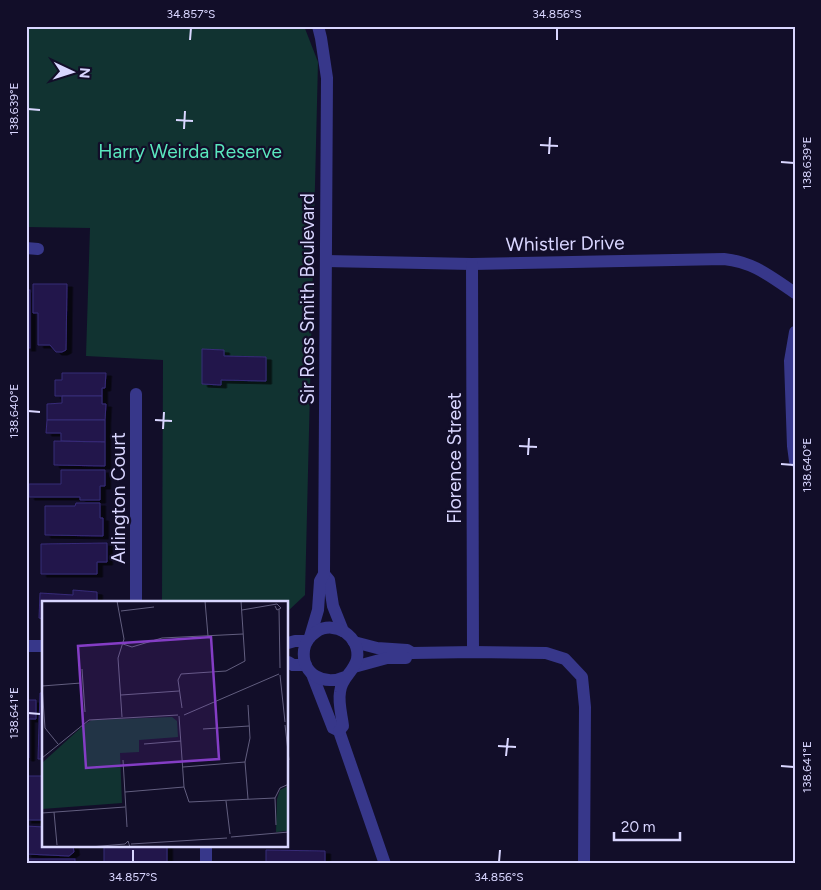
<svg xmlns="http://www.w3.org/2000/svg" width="821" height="890" viewBox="0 0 821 890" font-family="Figtree,sans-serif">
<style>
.green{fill:#113331}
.building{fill:#21194b;stroke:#372a78;filter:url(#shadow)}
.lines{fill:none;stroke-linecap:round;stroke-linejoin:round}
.minor{stroke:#37378a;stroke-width:12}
.tertiary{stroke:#37378a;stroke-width:12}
.ticks{fill:none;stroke:#d9d6ff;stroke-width:2}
.labels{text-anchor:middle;stroke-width:4.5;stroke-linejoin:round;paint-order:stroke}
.park-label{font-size:19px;fill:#5ae7be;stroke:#120e29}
.street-label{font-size:19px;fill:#d9d6ff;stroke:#120e29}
.inset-road{fill:none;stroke:#625e7f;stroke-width:1}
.view{fill:#843dc5;fill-opacity:0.15;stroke:#843dc5;stroke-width:2.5}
.inset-edge{fill:none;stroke:#d9d6ff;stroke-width:2.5}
.neatline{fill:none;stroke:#d9d6ff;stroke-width:2}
.ticks-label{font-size:12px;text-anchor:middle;fill:#d9d6ff}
</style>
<defs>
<filter id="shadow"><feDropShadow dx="5.5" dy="3" stdDeviation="0" flood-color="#0009"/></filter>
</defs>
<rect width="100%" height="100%" fill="#120e29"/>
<path class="green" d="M26,26H304L318,62L305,595L288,611V602H162L163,360L86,356L90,228L26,227Z"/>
<g class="building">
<path d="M33,284H67L66,350L62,352H56L50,345H38V313H33Z"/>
<rect x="26" y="290" width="4" height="58"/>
<path d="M202,349L224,350V356L266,357V381L221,380V385L202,384Z"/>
<path d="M62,373H106L105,388H102V396H55V380H62Z"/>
<path d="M62,396H102V404H106L105,420H47V404L62,403Z"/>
<path d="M47,420H105V442L61,441V433H46Z"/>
<path d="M54,441L105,442V466L54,465Z"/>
<path d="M61,470H105V486H100V500H80V497H29V484H61Z"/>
<path d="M76,503H100V518H103V536L45,535V506H75Z"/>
<path d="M107,543V562H97V574H41V544Z"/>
<path d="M73,590L97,592V602H44V619L39,618L40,593L73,595Z"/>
<path d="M40,693H44V759H38Z"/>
<path d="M26,700H36V719H29V758H26Z"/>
<rect x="26" y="776" width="18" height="44"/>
<path d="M26,826L44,827V846H73L74,852L69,856L26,854Z"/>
<rect x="104" y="846" width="63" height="18"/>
<path d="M266,850L325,851V864H266Z"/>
<rect x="26" y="859" width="49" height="5"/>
</g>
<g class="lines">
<g class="minor">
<path d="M26,248L38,249"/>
<path d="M326,261L472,264L724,259C754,262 771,277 795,293"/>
<path d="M472,264L473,652"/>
<path d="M795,332L790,361L793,446L795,461"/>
<path d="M136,602V394"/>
<path d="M354,642L377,648L407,650L412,653L473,652L546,653L565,659L582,677L585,707L584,864"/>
<path d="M288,643L295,641H307"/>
<path d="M26,646H44"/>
<path d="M288,662L293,665H306"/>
<path d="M354,667L387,658H406"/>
<path d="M206,846V864"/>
</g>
<g class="tertiary">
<path d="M324,574L329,580L333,606L343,631"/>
<path d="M310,637L318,610L320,581L324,574L327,78L321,38L318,26"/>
<path d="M312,674L333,728L339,731L385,864"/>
<path d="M339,731L343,726C342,716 338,703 340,692C341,678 354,672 357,659C361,637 335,619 316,632C310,636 305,643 304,650C301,675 325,686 345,677"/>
</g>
</g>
<path class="ticks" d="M190,40L191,28M557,40V28M28,109L40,110M176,120L193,121M184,129L185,111M540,145L558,146M549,154L550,137M781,162L794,163M28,411L40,412M155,420L172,421M163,429L164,412M519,446L537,447M528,455L529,438M781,464L794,465M28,713L40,714M498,746L516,747M506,756L508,738M781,766L794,767M133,862V850M499,862L500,850"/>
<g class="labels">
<g class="park-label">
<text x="190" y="158">Harry Weirda Reserve</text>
</g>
<g class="street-label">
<text transform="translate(565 243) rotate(-1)" y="7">Whistler Drive</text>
<text transform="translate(307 299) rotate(-90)" y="7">Sir Ross Smith Boulevard</text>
<text transform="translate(454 458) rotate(-90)" y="7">Florence Street</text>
<text transform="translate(118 498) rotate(-90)" y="7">Arlington Court</text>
</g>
</g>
<g transform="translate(42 601)">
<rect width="246" height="246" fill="#120e29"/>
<path d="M130,116L135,120L136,136L97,139V151L78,152L80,202L0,208V162L43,123L50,119ZM246,185V230L234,231L235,198L238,189Z" fill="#113331"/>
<path class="inset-road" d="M75,0L82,38L76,57L80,116M163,0L166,35M237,8L238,67M200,9L235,3L239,7L235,9L233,5M79,10L112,6M81,43L90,46L120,37L201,33M40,68L43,111M238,74L243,121M0,85L3,127L16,143M0,85L39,82M79,94L137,90M206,104L208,137L203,161L206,198M140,107L136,79L139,73L184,70L203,60L199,0M142,114L237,73M137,115L142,186L147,201L233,197M243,124L247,159M161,128L207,125M102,143L139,140M0,157L47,119L136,114M81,159L85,226M141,166L203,161M83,191L142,186M184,200L188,233M12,211L15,244M0,212L83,206M234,224L233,197L238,187L247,183M189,236L247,231M89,243L185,237M48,246L83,243L86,240L88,246"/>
<path class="view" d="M169,36L177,158L44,167L36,45Z"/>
<rect width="246" height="246" class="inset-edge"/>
</g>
<rect width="821" height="890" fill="none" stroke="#120e29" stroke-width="55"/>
<g transform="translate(72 72) rotate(94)" stroke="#120e29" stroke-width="4" paint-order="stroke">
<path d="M0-4L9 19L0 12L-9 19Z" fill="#d9d6ff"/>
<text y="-8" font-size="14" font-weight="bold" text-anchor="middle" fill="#d9d6ff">N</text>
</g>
<path d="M614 832v8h66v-8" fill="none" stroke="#d9d6ff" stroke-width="2.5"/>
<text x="621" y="832" font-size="15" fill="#d9d6ff" stroke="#120e29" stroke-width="4" paint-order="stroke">20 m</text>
<rect x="28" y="28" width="766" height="834" class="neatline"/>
<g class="ticks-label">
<text x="191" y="18">34.857°S</text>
<text x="557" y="18">34.856°S</text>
<text transform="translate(14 109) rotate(-90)" y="4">138.639°E</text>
<text transform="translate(807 163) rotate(-90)" y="4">138.639°E</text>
<text transform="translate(14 411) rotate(-90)" y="4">138.640°E</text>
<text transform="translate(807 465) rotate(-90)" y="4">138.640°E</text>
<text transform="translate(14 713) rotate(-90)" y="4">138.641°E</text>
<text transform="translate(807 767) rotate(-90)" y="4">138.641°E</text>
<text x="133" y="881">34.857°S</text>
<text x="499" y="881">34.856°S</text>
</g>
</svg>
